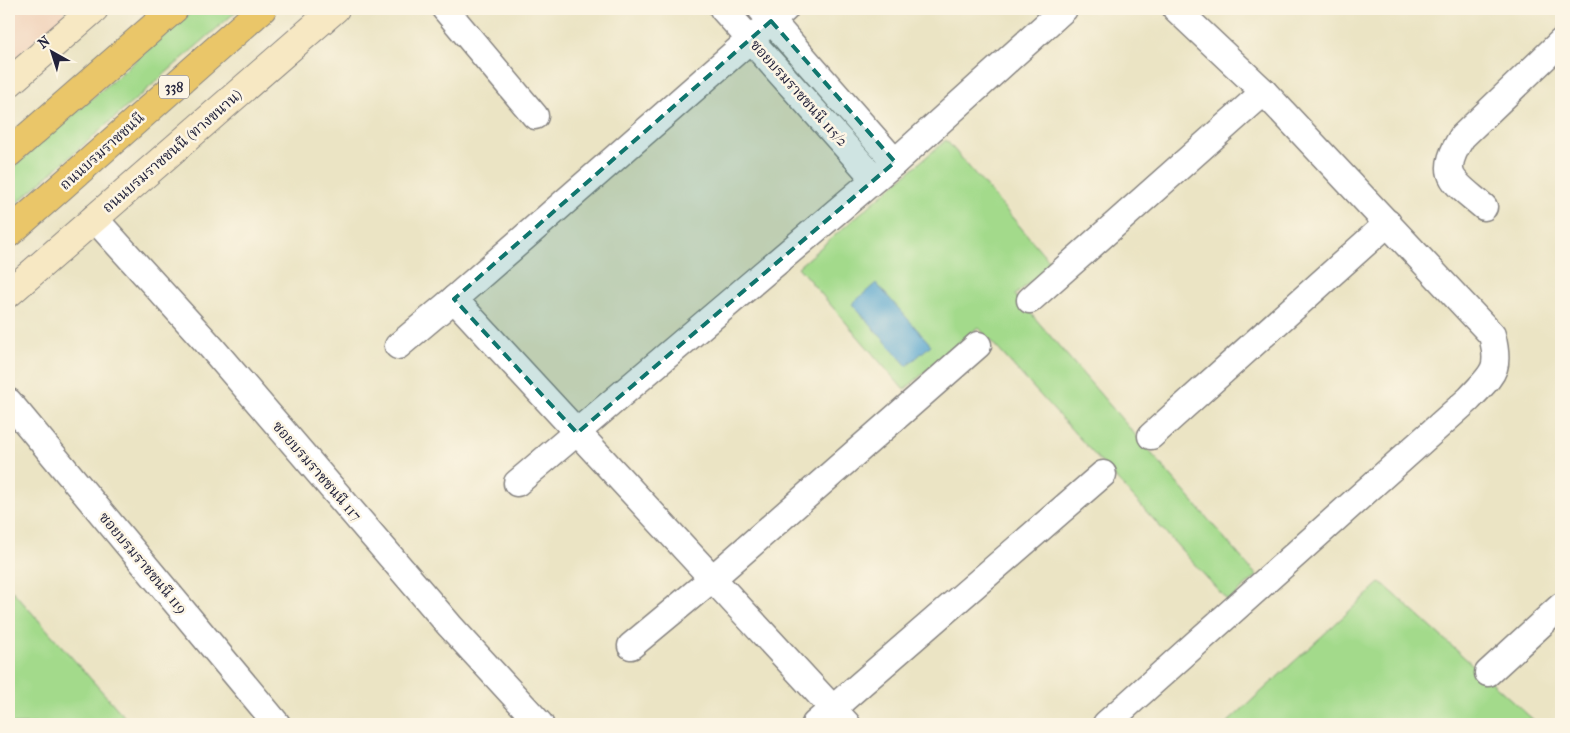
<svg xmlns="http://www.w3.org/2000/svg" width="1570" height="733" viewBox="0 0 1570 733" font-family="'IM FELL French Canon','Noto Serif Thai',serif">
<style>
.built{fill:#f2d5bd}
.green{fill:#a3da8b;stroke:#627e63}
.water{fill:#54a4ce;stroke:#3b6384}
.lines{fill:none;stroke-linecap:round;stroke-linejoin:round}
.minor-casing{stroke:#868380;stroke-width:29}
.secondary-casing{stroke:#868380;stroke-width:30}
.trunk-casing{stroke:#868380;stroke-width:30}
.minor{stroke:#fff;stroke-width:26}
.secondary{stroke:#f7e8c3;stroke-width:28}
.trunk{stroke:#eac669;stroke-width:28}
.marked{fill:#0f766e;fill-opacity:0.2;stroke:#0f766e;stroke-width:4;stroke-dasharray:10 6;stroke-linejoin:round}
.labels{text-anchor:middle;stroke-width:5;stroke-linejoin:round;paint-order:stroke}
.shield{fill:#fcf5e5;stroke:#63616e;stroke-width:1}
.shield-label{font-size:14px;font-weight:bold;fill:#22223b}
.street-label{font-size:15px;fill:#22223b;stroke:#fcf5e5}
</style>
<rect width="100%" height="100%" fill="#fcf5e5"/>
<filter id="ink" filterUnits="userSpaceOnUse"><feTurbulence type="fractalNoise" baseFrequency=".02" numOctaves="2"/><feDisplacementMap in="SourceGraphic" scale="10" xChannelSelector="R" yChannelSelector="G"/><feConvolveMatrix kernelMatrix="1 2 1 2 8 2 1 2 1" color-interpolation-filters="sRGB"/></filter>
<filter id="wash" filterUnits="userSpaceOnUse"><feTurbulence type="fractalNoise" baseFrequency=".0096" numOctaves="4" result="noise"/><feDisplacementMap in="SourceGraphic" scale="20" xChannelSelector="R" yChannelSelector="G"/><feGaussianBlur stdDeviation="1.12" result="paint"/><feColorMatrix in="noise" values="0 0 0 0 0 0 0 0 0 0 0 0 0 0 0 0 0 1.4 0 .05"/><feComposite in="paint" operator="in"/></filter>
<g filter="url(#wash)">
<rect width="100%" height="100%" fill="#ebe4c4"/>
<path class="built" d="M9,9H65L63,17L9,63Z"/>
<g class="green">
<path d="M195,9H239L9,210V171Z"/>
<path d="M946,140L1052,264L1015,295L1257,576L1228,601L978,327L904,390L798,267Z"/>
<path d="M1381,582L1538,724H1226Z"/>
<path d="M9,587L131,724H9Z"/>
</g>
<path class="water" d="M876,283L931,345L907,366L852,304Z"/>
</g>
<g filter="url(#ink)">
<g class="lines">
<g class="minor-casing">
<g id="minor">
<path d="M445,9L535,116"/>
<path d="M723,9L874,178"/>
<path d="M761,9L895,162"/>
<path d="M1484,207C1454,181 1437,177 1462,137L1561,42"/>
<path d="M94,218L211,347L450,626L540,724"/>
<path d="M454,299L847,724"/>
<path d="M1030,300L1264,92"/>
<path d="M398,346L454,299L785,9"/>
<path d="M9,402L277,724"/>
<path d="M1151,436L1388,223"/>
<path d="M517,483L895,162L1064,9"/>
<path d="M631,646L713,578L978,345"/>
<path d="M1488,673L1561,606"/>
<path d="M815,724L1103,474"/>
<path d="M1106,724L1469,399C1493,373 1501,371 1492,335L1264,92L1176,9"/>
</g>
</g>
<g class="secondary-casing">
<g id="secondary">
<path d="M9,83L94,9"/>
<path d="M9,293L335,9"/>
</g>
</g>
<g class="trunk-casing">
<g id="trunk">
<path d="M9,153L174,9"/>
<path d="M9,233L262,9"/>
</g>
</g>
<use href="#minor" class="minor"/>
<use href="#secondary" class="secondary"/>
<use href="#trunk" class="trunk"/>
</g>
</g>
<path class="marked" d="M771,21L895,162L577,433L454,299Z"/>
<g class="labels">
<rect class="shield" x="159" y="75.5" width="30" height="23" rx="4"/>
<g class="shield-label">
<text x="174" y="92">338</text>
</g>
<g class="street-label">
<text transform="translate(799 93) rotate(48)" y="5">ซอยบรมราชชนนี 115/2</text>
<text transform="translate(102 151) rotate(-42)" y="5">ถนนบรมราชชนนี</text>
<text transform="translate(172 151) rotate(-41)" y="5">ถนนบรมราชชนนี (ทางขนาน)</text>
<text transform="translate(317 471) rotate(49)" y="5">ซอยบรมราชชนนี 117</text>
<text transform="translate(143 563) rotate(50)" y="5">ซอยบรมราชชนนี 119</text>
</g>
</g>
<rect width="1570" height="733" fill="none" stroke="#fcf5e5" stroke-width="30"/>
<g transform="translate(52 52) rotate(321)" stroke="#fcf5e5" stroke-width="4" paint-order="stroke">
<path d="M0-4L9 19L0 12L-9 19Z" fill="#22223b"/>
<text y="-8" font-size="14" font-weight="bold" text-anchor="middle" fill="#22223b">N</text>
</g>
</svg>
